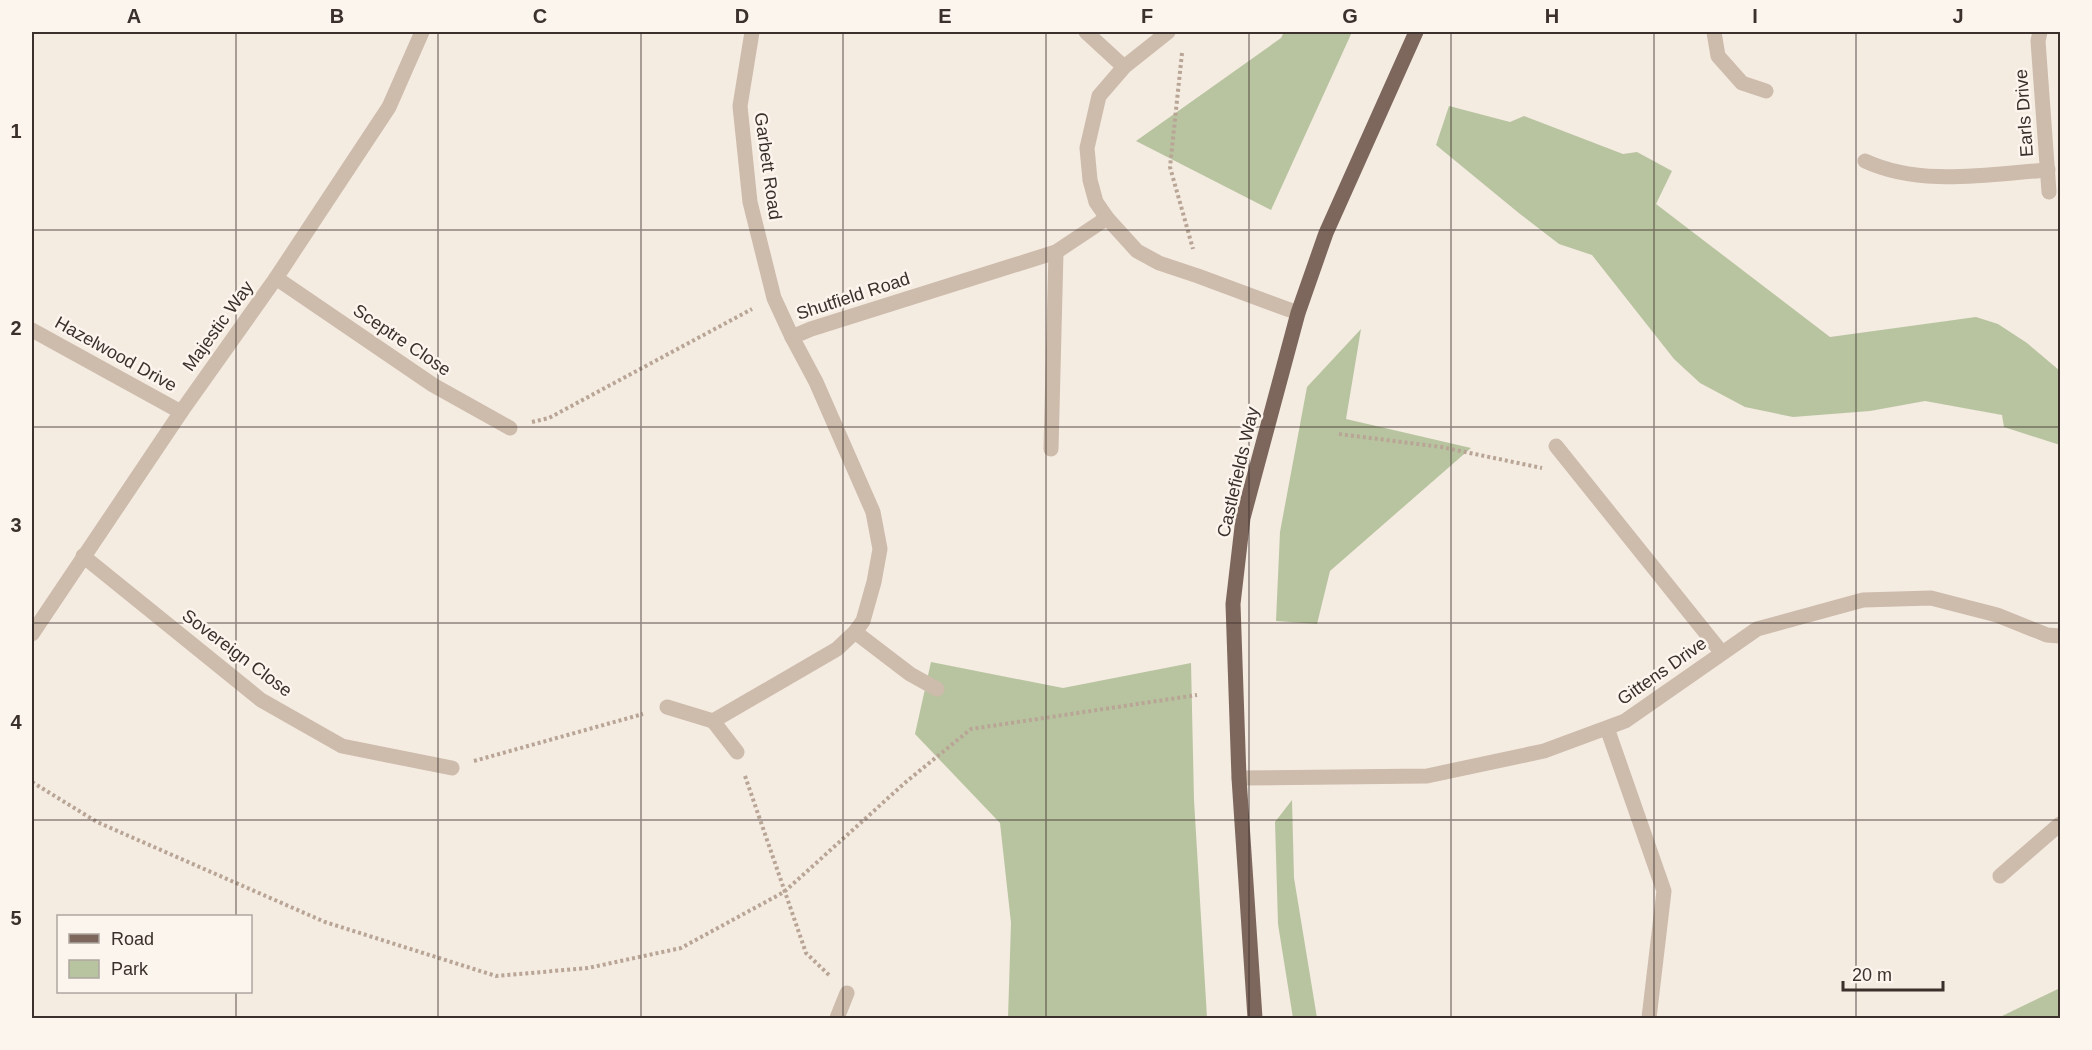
<svg xmlns="http://www.w3.org/2000/svg" width="2092" height="1050" viewBox="0 0 2092 1050" font-family="Helvetica,sans-serif">
<style>
.green{fill:#b8c4a0}
.lines{fill:none;stroke-linecap:round;stroke-linejoin:round}
.path{stroke:#b9a596;stroke-width:4;stroke-dasharray:3 3;stroke-linecap:butt}
.minor{stroke:#cdbbac;stroke-width:15}
.major{stroke:#7d675c;stroke-width:15}
.grid{fill:none;stroke:#3b302b;stroke-width:1.5;stroke-opacity:0.55}
.labels{text-anchor:middle;stroke-width:5;stroke-linejoin:round;paint-order:stroke}
.street-label{font-size:18px;fill:#3b302b;stroke:#fbf5ee}
.neatline{fill:none;stroke:#3b302b;stroke-width:2}
.grid-label{font-size:20px;text-anchor:middle;font-weight:bold;fill:#3b302b}
</style>
<rect width="100%" height="100%" fill="#f4ebe1"/>
<g class="green">
<path d="M1284,32H1352L1271,210L1136,141L1281,38Z"/>
<path d="M1449,106L1510,122L1524,116L1623,154L1637,152L1672,171L1656,204L1830,337L1976,317L1998,324L2027,343L2060,371V445L2004,427L2002,415L1925,401L1870,411L1793,417L1745,407L1700,383L1674,359L1592,255L1559,244L1520,214L1436,145Z"/>
<path d="M1361,329L1346,419L1471,448L1330,571L1317,624L1276,621L1280,532L1307,387Z"/>
<path d="M931,662L1063,688L1191,663L1194,800L1207,1018H1008L1011,923L1000,823L915,734Z"/>
<path d="M1292,800L1294,878L1317,1018H1293L1278,924L1275,822Z"/>
<path d="M2060,988V1018H1998Z"/>
</g>
<g class="lines">
<g class="path">
<path d="M1182,53L1170,167L1193,249"/>
<path d="M532,422L549,418L752,309"/>
<path d="M1339,434L1441,447L1542,468"/>
<path d="M474,761L643,714"/>
<path d="M745,776L806,953L830,976"/>
<path d="M32,782L97,822L325,922L496,976L588,968L681,948L784,892L907,781L971,729L1197,695"/>
</g>
<g class="minor">
<path d="M752,32L740,106L750,202L774,298L792,337"/>
<path d="M1086,32L1124,67"/>
<path d="M1714,32L1718,56L1742,83L1766,91"/>
<path d="M2040,32L2038,41L2049,192"/>
<path d="M1865,161C1921,187 1988,174 2048,170"/>
<path d="M1107,218L1096,202L1090,180L1087,148L1099,96L1124,67L1168,32"/>
<path d="M276,278L433,385L510,428"/>
<path d="M32,330L181,412"/>
<path d="M1556,446L1722,653"/>
<path d="M1051,449L1056,252"/>
<path d="M83,556L261,700L342,746L452,768"/>
<path d="M855,632L910,674L937,689"/>
<path d="M32,634L181,412L276,278L389,107L422,32"/>
<path d="M667,707L713,721"/>
<path d="M1607,728L1664,891L1649,1018"/>
<path d="M737,752L713,721L837,649L855,632L863,621L874,582L880,549L873,512L816,382L792,337L811,329L1056,252L1107,218L1137,251L1159,263L1198,276L1298,313"/>
<path d="M1239,778L1427,776L1544,751L1625,721L1757,629L1863,600L1931,598L1997,615L2047,635L2060,636"/>
<path d="M2000,876L2060,824"/>
<path d="M837,1018L847,993"/>
</g>
<path class="major" d="M1255,1018L1239,778L1233,604L1243,518L1298,313L1326,233L1416,32"/>
</g>
<path class="grid" d="M236,32V916M438,32V1018M641,32V1018M843,32V1018M1046,32V1018M1249,32V1018M1451,32V1018M1654,32V1018M1856,32V1018M32,230H2060M32,427H2060M32,623H2060M32,820H2060M236,992V1018"/>
<g class="labels">
<g class="street-label">
<text transform="translate(2024 113) rotate(-94)" y="6">Earls Drive</text>
<text transform="translate(768 166) rotate(82)" y="6">Garbett Road</text>
<text transform="translate(853 296) rotate(-18)" y="6">Shutfield Road</text>
<text transform="translate(218 326) rotate(-54)" y="6">Majestic Way</text>
<text transform="translate(402 340) rotate(34)" y="6">Sceptre Close</text>
<text transform="translate(116 354) rotate(29)" y="6">Hazelwood Drive</text>
<text transform="translate(1238 472) rotate(-77)" y="6">Castlefields Way</text>
<text transform="translate(237 653) rotate(37)" y="6">Sovereign Close</text>
<text transform="translate(1662 671) rotate(-35)" y="6">Gittens Drive</text>
</g>
</g>
<rect width="2092" height="1050" fill="none" stroke="#fbf5ee" stroke-width="66"/>
<rect x="57" y="915" width="195" height="78" fill="#fbf5ee" stroke="#aea6a0" stroke-width="1.5"/>
<rect x="69" y="934" width="30" height="9" fill="#7d675c" stroke="#aea6a0" stroke-width="1.5"/>
<text x="111" y="945" font-size="18" fill="#3b302b">Road</text>
<rect x="69" y="960" width="30" height="18" fill="#b8c4a0" stroke="#aea6a0" stroke-width="1.5"/>
<text x="111" y="975" font-size="18" fill="#3b302b">Park</text>
<path d="M1843 981v9h100v-9" fill="none" stroke="#3b302b" stroke-width="3"/>
<text x="1852" y="981" font-size="18" fill="#3b302b" stroke="#fbf5ee" stroke-width="4.5" paint-order="stroke">20 m</text>
<rect x="33" y="33" width="2026" height="984" class="neatline"/>
<g class="grid-label">
<text x="134" y="23">A</text>
<text x="337" y="23">B</text>
<text x="540" y="23">C</text>
<text x="742" y="23">D</text>
<text x="945" y="23">E</text>
<text x="1147" y="23">F</text>
<text x="1350" y="23">G</text>
<text x="1552" y="23">H</text>
<text x="1755" y="23">I</text>
<text x="1958" y="23">J</text>
<text x="16" y="138">1</text>
<text x="16" y="335">2</text>
<text x="16" y="532">3</text>
<text x="16" y="729">4</text>
<text x="16" y="925">5</text>
</g>
</svg>
